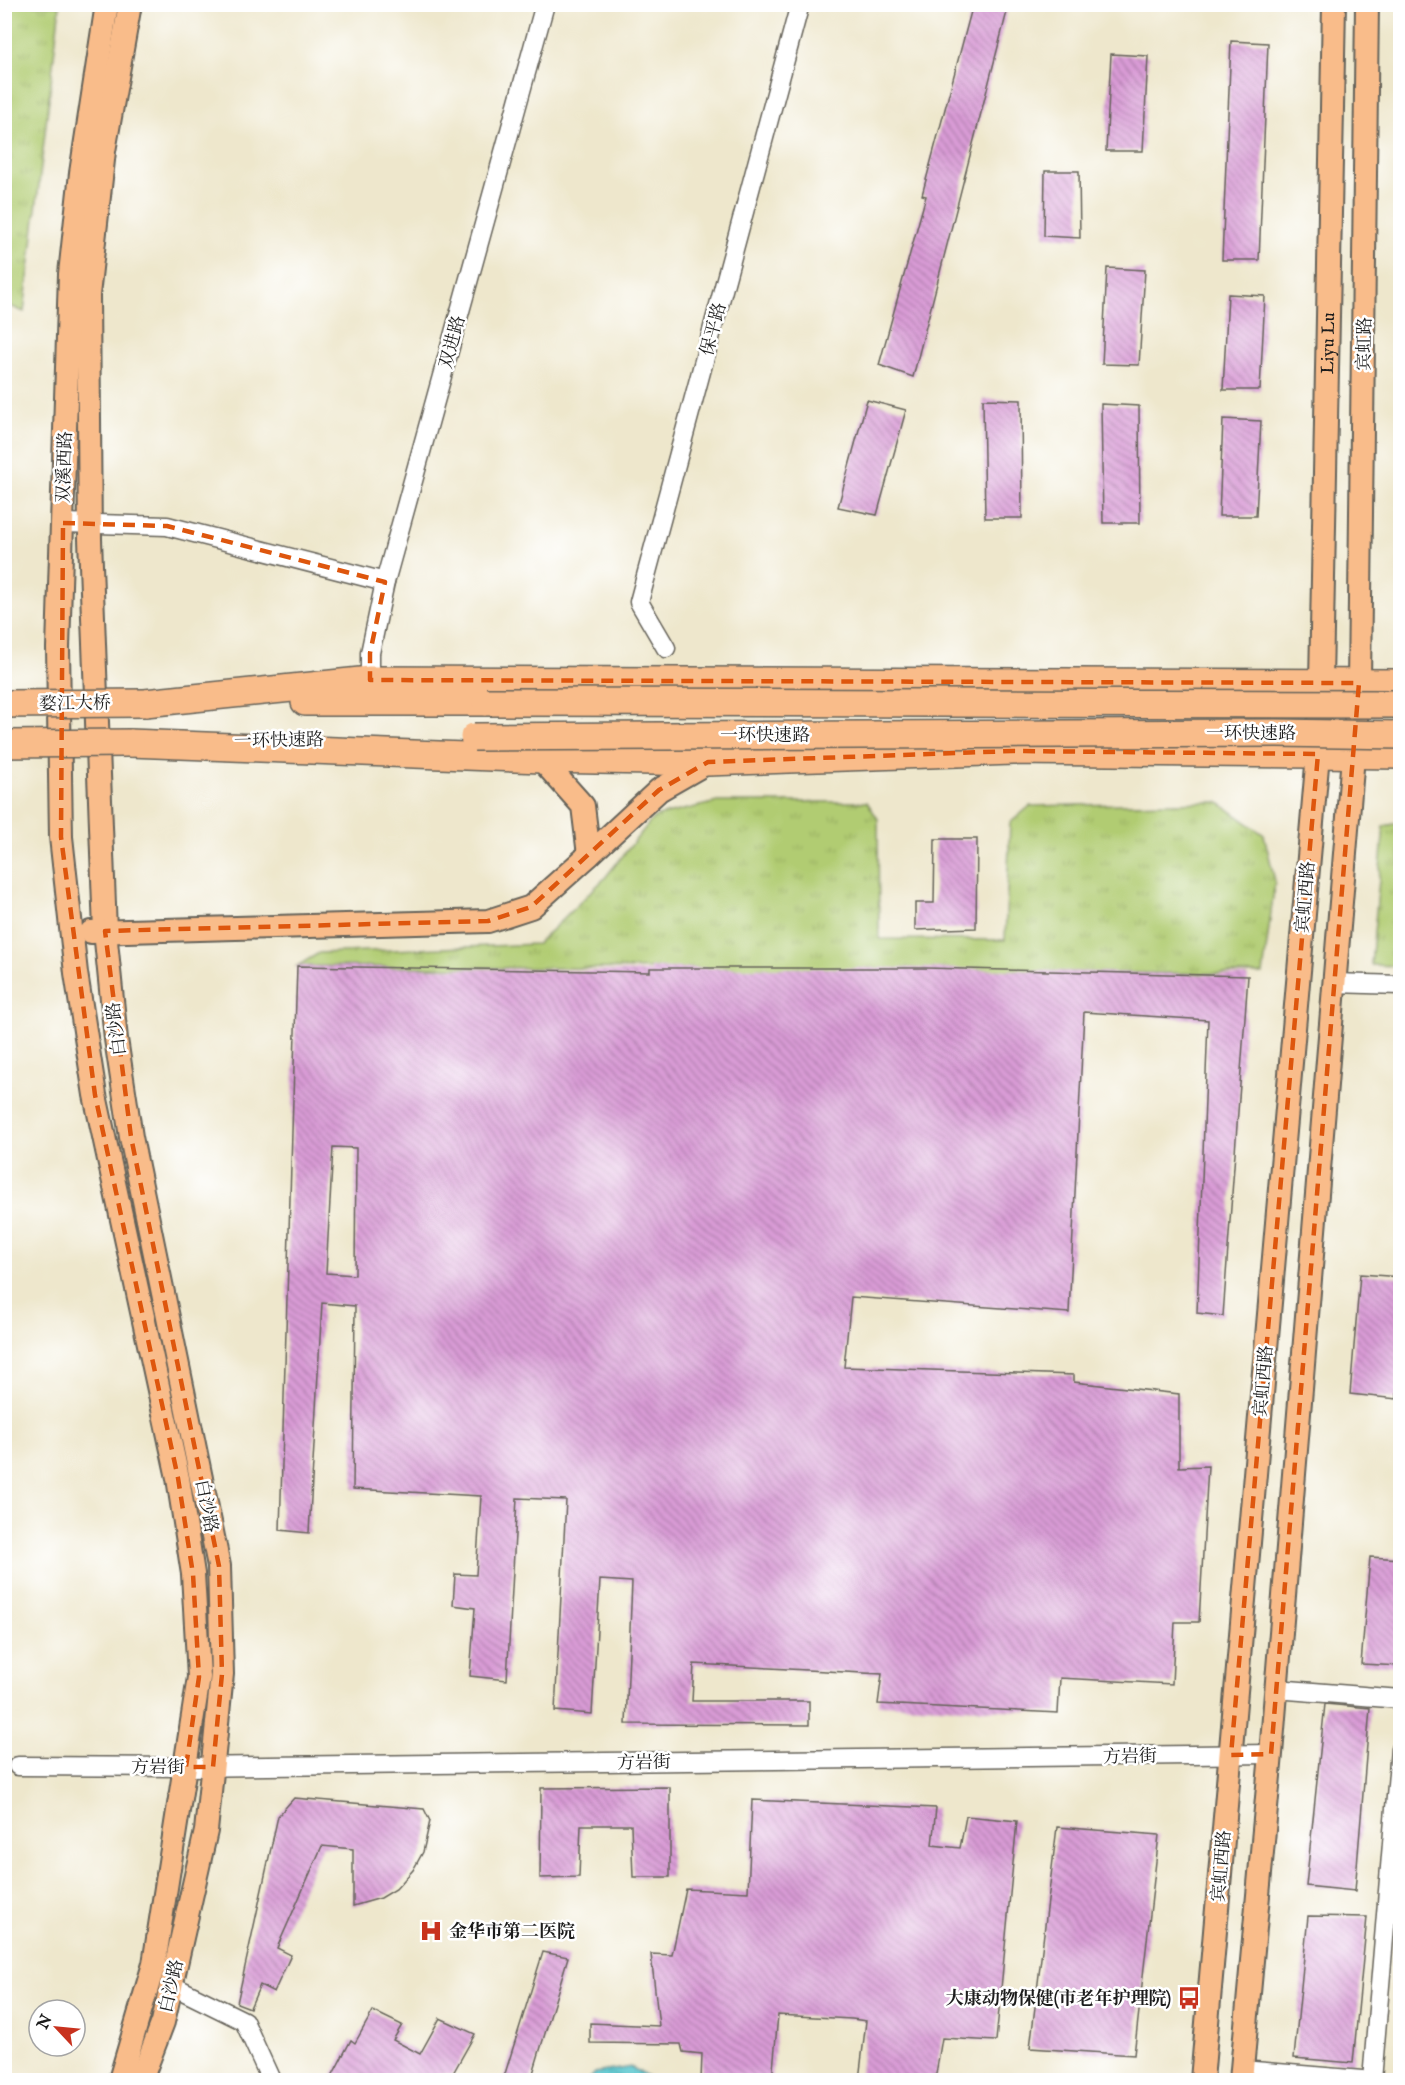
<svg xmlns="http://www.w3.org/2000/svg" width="1405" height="2085" viewBox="0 0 1405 2085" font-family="'IM FELL English','Noto Serif SC',serif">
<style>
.park{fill:url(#park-tufts);stroke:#667447;stroke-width:1.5}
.water{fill:url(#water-ripples);stroke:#3a7175;stroke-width:1.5}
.building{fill:url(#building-back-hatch);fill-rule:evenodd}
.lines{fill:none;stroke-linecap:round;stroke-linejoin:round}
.minor-casing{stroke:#66635a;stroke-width:21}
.major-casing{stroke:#66635a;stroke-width:26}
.highway-casing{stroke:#66635a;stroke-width:30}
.minor{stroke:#fff;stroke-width:18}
.major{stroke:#f9bc8a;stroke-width:22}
.highway{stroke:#f9bc8a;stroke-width:27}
.highway-bridge-casing{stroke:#66635a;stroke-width:30;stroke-linecap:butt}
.highway-bridge{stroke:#f9bc8a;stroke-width:27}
.marked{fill:none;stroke:#de560d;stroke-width:4.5;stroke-dasharray:12 8;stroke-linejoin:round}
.labels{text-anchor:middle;stroke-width:5;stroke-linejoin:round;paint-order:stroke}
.street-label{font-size:18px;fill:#1c1c1c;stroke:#fff}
.poi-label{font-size:18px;font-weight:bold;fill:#1c1c1c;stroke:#fff;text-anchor:start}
</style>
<defs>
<pattern id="park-tufts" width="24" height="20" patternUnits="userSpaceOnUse" patternTransform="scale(1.5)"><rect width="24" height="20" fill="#b1cc72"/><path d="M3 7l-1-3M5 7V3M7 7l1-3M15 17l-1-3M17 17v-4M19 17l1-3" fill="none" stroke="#98af62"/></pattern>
<pattern id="water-ripples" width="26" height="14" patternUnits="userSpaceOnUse" patternTransform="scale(1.5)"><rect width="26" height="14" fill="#58c6ce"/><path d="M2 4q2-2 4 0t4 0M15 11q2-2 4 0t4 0" fill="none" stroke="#4caab0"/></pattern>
<pattern id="building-back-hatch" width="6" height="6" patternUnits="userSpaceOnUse" patternTransform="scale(1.5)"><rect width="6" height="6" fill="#d99bd6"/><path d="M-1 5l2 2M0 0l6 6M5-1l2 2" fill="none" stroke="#af7ead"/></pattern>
</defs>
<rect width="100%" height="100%" fill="#fff"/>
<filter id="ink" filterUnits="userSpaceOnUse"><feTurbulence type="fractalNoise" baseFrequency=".0167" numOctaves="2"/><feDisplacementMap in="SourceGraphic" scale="12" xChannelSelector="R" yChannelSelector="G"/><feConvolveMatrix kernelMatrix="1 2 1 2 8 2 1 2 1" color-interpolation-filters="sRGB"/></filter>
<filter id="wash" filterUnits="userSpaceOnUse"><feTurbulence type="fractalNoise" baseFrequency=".008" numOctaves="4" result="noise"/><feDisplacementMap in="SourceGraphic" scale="24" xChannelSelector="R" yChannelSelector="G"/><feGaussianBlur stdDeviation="1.35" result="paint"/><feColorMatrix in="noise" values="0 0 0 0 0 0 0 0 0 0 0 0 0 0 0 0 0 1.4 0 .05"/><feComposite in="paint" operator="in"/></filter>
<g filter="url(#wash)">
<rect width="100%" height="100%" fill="#eee7cc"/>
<g class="park">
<path d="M4,5H60L24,312L5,304Z"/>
<path d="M717,802H867L878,819L879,939L1005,940L1010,823L1030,806L1218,802L1264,835L1275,881L1263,974L297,966L319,953L537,944L604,879L654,817Z"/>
<path d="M1400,823V966L1371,965L1384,826Z"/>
</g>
<path class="water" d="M631,2067L653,2080H589L595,2073Z"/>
<g id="blocks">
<g class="building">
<path d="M973,4H1009L913,377L879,365L926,196L922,195Z"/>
<path d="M1231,41L1268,43L1259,260H1222Z"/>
<path d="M1111,54L1148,56L1143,151H1106Z"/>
<path d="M1045,171H1079L1080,238L1044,236Z"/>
<path d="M1107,268L1145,270L1139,365L1102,364Z"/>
<path d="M1228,294L1265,296L1260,390H1223Z"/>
<path d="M983,399L1021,400L1022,518H985Z"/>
<path d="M867,400L906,410L877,515L838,507Z"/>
<path d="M1101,404L1139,406L1140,523H1103Z"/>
<path d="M1223,419L1261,421L1256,516H1219Z"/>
<path d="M935,839H977L976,928L915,930V903H934Z"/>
<path d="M297,966L650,972V968H926L1248,976L1223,1316L1197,1313L1208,1020L1084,1012L1069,1313L851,1297L844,1367L1074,1375V1382L1179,1394V1467L1208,1466L1199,1622H1175L1172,1684L1060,1678L1058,1713L878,1704L882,1674L694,1664L692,1701H809V1725L626,1724L632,1582L600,1580L592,1714L555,1711L566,1500L517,1498L507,1680L470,1676L475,1608L453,1605L455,1574L476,1575L481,1496L353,1489L355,1306L322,1303L309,1533L280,1530ZM333,1147L356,1148L355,1275L326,1273Z"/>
<path d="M1360,1274L1401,1277L1397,1399L1350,1394Z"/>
<path d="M1370,1557L1401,1559V1666L1361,1664Z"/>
<path d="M1325,1704L1370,1708L1355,1891L1306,1886Z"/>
<path d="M670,1787V1877H633L631,1825H581L579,1877L540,1878L541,1788Z"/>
<path d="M294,1798L424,1809L430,1821L423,1852L413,1870L396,1889L381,1898L353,1906V1849L322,1846L277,1948L291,1955L274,1992L260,1985L250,2008L237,2003L278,1816Z"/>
<path d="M752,1800L936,1808L932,1845L960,1848L966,1816L1017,1821L996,2041L942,2038L935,2080H859L866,2021L852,2019L778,2015L772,2080H701L702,2054L683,2052L681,2044L590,2043V2023L659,2026L651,1954L672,1955L686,1889L748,1892Z"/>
<path d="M1057,1827L1159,1835L1134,2055L1030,2048Z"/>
<path d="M1308,1916L1367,1917L1353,2063L1294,2058Z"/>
<path d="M543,1952L568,1957L531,2080H503Z"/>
<path d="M373,2011L402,2025L393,2040L420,2054L440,2018L475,2034L452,2075L443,2073L439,2080H330L351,2040L355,2043Z"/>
</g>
</g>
</g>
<g filter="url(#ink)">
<use href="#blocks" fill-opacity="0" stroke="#66635a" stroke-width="1.5"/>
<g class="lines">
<g class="minor-casing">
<g id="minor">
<path d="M63,523L167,526L385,582"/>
<path d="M666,648L639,602L800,4"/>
<path d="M370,680V653L385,582L545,4"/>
<path d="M1333,983L1400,985"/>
<path d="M1276,1689L1400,1699"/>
<path d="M18,1766L186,1767L1271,1754"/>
<path d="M171,1985L244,2021L271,2080"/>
<path d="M1242,2070L1362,2080"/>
<path d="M1372,2080L1400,1749"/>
</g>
</g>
<g class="major-casing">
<g id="major">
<path d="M107,4L81,173L70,274L58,648L61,837L76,973L95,1095L178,1478L193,1574L199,1677L154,1964L120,2080"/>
<path d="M130,4L104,151L88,295L90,539L105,931L116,1039L131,1137L219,1566L222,1674L206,1831L163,2022L141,2080"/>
<path d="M541,759L583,806L589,855L659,790L708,762"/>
<path d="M91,932L488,921L531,907L589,855"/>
<path id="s1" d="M1202,2080L1318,754L1321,682L1334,4"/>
<path d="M1241,2080L1271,1754L1359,683L1367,4"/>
</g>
</g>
<g class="highway-casing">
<g id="highway">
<path d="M305,702H486"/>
<path d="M145,703L370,680L1400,683"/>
<path d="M130,743L541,759L708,762L1013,751L1400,755"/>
</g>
</g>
<use href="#minor" class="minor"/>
<use href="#major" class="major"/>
<use href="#highway" class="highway"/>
<g class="highway-bridge-casing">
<g id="highway-bridge">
<path d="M486,702L1400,704"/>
<path d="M4,704L145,703"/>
<path d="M474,737L1277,733L1400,735"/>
<path d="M4,744L130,743"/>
</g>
</g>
<use href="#highway-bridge" class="highway-bridge"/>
</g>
</g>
<path class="marked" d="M63,523L167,526L385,582L370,653V680L1359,683L1271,1754L1231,1755L1318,754L1013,751L708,762L659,790L531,907L488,921L105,931L131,1137L219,1566L222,1674L213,1767H186L199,1677L193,1574L178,1478L95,1095L61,837Z"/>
<defs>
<g id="hospital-bare" transform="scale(1.8)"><path d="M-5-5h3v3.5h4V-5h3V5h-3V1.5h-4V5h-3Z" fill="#c8321e" stroke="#fff" stroke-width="2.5" paint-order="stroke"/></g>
<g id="bus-bare" transform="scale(1.8)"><path d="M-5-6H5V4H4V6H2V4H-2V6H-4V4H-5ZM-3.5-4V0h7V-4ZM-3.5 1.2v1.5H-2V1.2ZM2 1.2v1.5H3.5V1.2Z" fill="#c8321e" stroke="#fff" stroke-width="2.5" paint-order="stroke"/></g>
</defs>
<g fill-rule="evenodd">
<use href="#hospital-bare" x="431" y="1931"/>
<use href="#bus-bare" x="1189" y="1998"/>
</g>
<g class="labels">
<g class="street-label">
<text transform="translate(713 329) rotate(-75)" y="6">保平路</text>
<text transform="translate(452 342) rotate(-75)" y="6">双进路</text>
<text dy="6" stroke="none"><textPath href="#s1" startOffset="1742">Liyu Lu</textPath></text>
<text transform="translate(1364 344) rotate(-89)" y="6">宾虹路</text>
<text transform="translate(64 467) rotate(-88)" y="6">双溪西路</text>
<text transform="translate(75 703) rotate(-1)" y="6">婺江大桥</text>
<text x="1251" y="739">一环快速路</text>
<text x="765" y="741">一环快速路</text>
<text transform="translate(279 740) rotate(-1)" y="6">一环快速路</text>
<text transform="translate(1305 897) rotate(-85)" y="6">宾虹西路</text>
<text transform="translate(116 1029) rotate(-97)" y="6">白沙路</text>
<text transform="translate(1263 1381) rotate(-85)" y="6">宾虹西路</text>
<text transform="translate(207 1506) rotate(79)" y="6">白沙路</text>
<text transform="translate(1130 1756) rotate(-1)" y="6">方岩街</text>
<text transform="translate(644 1762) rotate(-1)" y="6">方岩街</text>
<text x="158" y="1773">方岩街</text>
<text transform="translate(1221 1866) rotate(-85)" y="6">宾虹西路</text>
<text transform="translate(171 1986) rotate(-77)" y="6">白沙路</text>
</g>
<g class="poi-label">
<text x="449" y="1937">金华市第二医院</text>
<text x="1171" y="2004" text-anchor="end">大康动物保健(市老年护理院)</text>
</g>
</g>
<rect width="1405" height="2085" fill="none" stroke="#fff" stroke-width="24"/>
<g transform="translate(57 2028) rotate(296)"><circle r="28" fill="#ffffff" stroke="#a4a4a4" stroke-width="1.5"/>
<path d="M0-4.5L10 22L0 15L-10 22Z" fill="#c8321e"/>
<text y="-9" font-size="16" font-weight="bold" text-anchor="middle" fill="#1c1c1c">N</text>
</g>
</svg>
